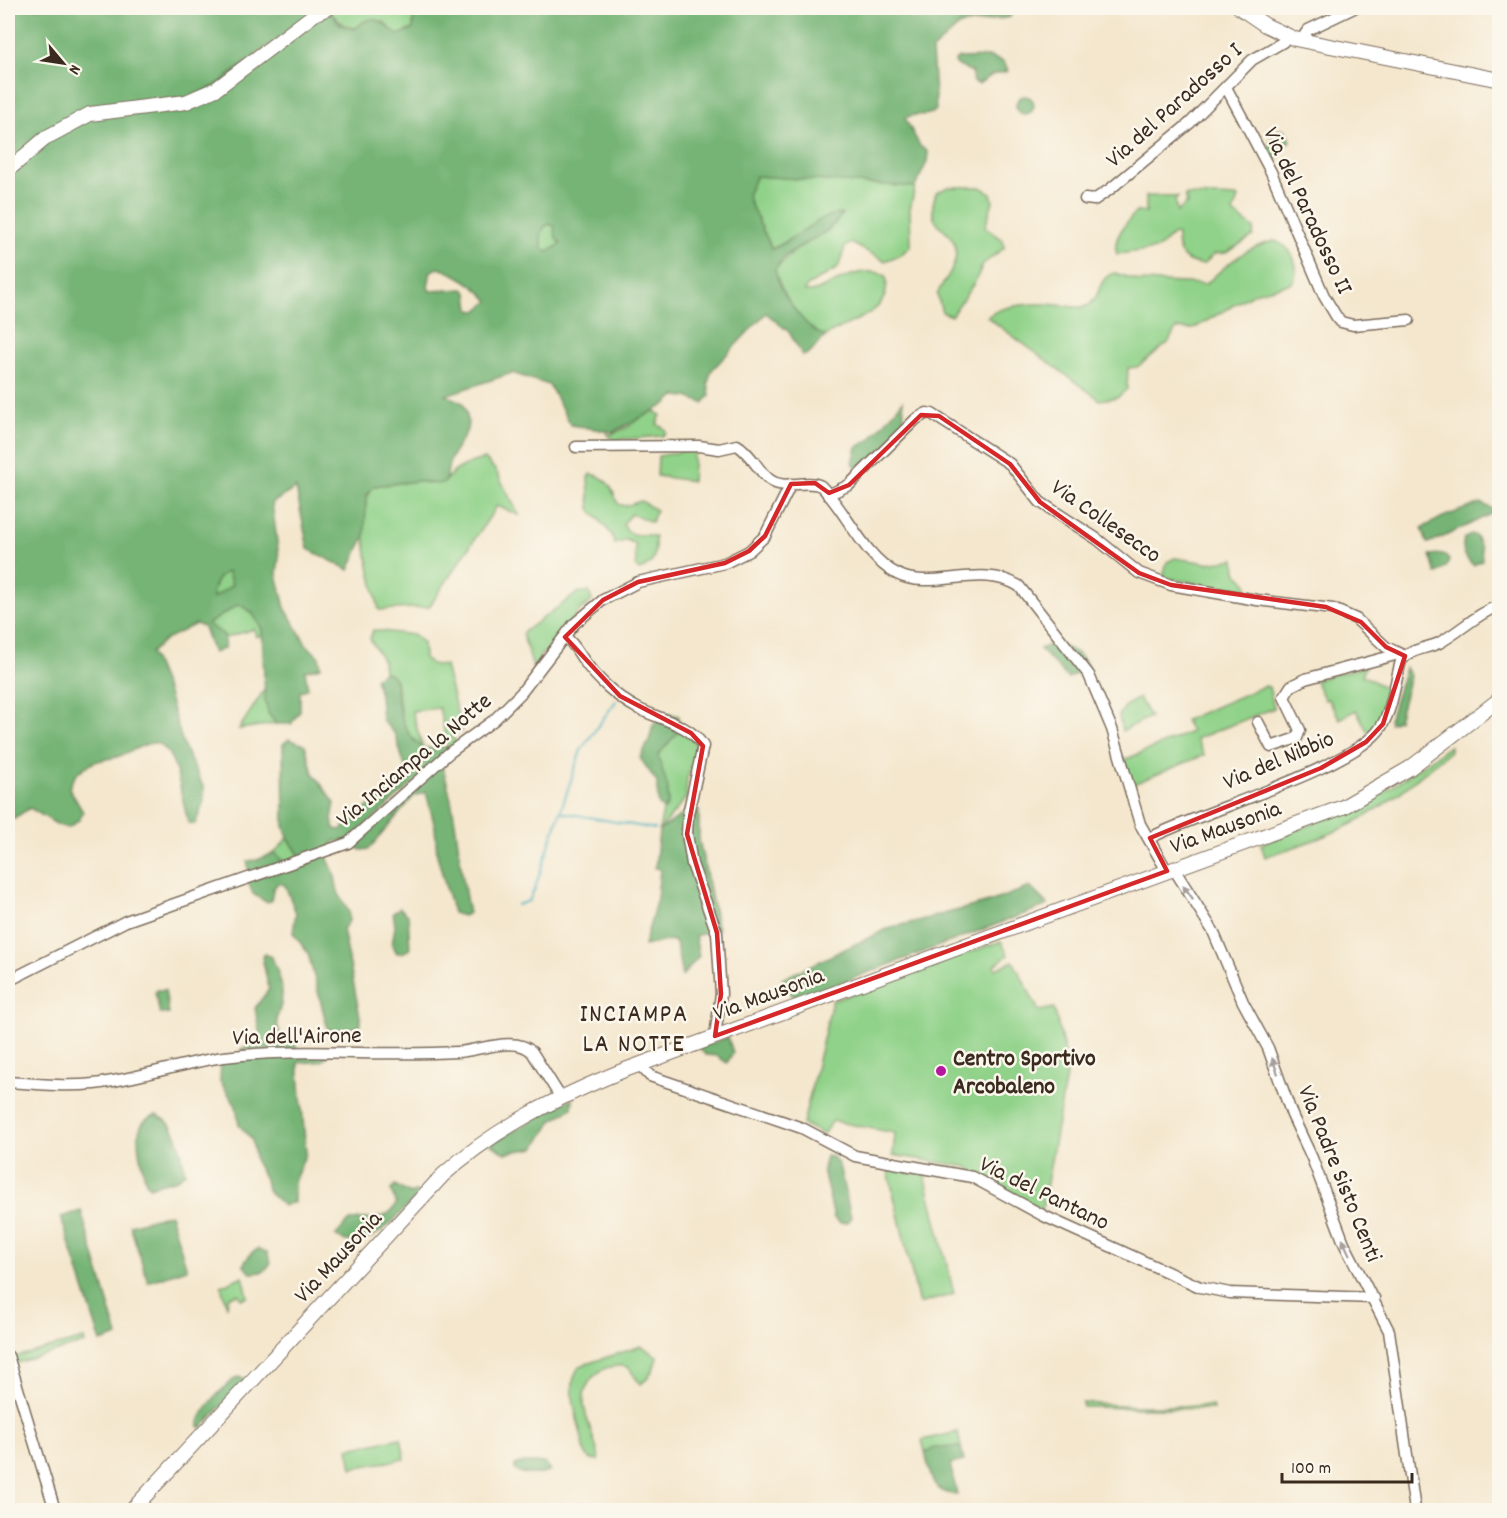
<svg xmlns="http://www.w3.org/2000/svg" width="1507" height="1518" viewBox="0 0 1507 1518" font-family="Dekko,sans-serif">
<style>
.green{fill:#90d289;stroke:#667e54;stroke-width:1.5}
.forest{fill:#74b475;stroke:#586f4a;stroke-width:1.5;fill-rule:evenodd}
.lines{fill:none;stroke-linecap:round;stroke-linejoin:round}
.stream{stroke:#3fabbe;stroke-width:2}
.minor-casing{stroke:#7c6c5c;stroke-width:13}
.major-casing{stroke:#7c6c5c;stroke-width:16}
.minor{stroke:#fff;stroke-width:10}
.major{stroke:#fff;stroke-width:14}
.oneway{fill:#a79f9a}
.marked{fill:none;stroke:#d62828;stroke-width:4.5;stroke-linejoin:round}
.poi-dot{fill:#b5179e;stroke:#fbf7ec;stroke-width:2}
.labels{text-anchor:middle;stroke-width:5;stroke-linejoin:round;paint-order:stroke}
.street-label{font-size:24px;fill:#3b2a1e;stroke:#fbf7ec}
.poi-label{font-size:24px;font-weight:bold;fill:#3b2a1e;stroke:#fbf7ec;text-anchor:start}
.neighbourhood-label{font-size:26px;letter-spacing:1.5px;fill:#3b2a1e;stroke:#fbf7ec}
</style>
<rect width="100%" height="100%" fill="#fbf7ec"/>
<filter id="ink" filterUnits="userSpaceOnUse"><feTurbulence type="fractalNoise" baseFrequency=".0167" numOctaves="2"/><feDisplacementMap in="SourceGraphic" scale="12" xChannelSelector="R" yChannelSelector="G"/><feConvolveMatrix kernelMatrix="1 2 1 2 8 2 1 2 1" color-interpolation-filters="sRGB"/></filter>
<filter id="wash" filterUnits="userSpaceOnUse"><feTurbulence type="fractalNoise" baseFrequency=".008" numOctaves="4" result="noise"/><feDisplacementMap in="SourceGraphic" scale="24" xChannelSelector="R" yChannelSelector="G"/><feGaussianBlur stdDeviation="1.35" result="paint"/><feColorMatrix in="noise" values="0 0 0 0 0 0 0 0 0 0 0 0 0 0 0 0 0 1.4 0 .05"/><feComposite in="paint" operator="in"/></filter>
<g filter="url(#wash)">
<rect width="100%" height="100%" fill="#f4e7ce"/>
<g class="green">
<path d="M336,8H414L413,29L398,36L383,21C357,28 347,35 329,10Z"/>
<path d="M756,176L915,187L910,209L911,246L900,255L885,261L851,243L845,247L838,268L807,286L804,291C819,299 854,259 886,276C893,316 849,319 826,336C805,331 779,290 774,270L798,248L829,230L837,213L772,249L749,201L748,193Z"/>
<path d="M948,187H980L991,193L993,201L985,227L1003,240L1004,248L983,264L975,282L951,316L942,312L937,294C942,283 953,272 955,260C962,224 921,235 936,193Z"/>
<path d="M1185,195L1238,197L1233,213L1254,228L1253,236L1226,253L1214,254L1204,264C1185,264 1176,254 1177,235L1174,234L1157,249L1117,254C1111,239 1127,222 1136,212H1146V196L1178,197L1175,201L1177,212L1187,203Z"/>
<path d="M550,224L554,226L561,244L548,252L542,247L541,236L544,227Z"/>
<path d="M1274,241C1292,245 1302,268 1292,283L1254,293L1193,329H1176L1168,343L1137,367L1128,368L1127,389L1118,397L1100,400L987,317C1004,303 1038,303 1059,305C1067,306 1080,309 1087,306C1102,299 1096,277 1115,273L1139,281L1206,284C1226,265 1246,247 1274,241Z"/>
<path d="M653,411L661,415L657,424L665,429L666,433L662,436L615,440L609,437L605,431L610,435L630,426V424Z"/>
<path d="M694,449L692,481L657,476L658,456Z"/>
<path d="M485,459L496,471L519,515L497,506L429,607L379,610C372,578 352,512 374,486L418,481L428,484L445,482C451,470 472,461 485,459Z"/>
<path d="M591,474C609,477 613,491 618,504L625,506L641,501L656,510L652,522L631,514L623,524C630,541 642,531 655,537C655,554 657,564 639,570L636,567L635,544L627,540L614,544L612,535L590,509L588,477Z"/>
<path d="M1175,558L1207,563L1235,559L1236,571L1248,585L1244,593L1163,577L1167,562Z"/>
<path d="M228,572L232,586L213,598C211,589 218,574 228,572Z"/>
<path d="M579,592H589L592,601L579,611L547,651L540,655L535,673L522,633Z"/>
<path d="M239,604L258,618L263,634L256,637L254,629L225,638L208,624Z"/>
<path d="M373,630L414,635L423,643L424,658L431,664L445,666L462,732L456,731L451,735L456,741L451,749L448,747L439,708L412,711L423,749L409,734L402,720L396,680L389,673L384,672L383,661L370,639Z"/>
<path d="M1366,666L1362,675L1391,691L1386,711L1370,736L1356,710L1340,719L1328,699L1325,700L1315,680Z"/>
<path d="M1264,686L1269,687L1274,708L1196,739L1204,755L1131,785L1124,760L1191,732L1185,720Z"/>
<path d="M266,687L268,713L276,724L239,729Z"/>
<path d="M1139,698L1150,717L1122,731L1119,716L1125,706Z"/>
<path d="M679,729L695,742L697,755L687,778L686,798L659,831L663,810L666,809L658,755Z"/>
<path d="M1450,746V751C1421,775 1393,801 1361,819C1330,836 1297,846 1265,857L1261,844L1373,800Z"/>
<path d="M288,838L302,859L286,864L274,853Z"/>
<path d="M1001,941L1008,955L994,966L996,969L1013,961L1039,1011L1054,1008L1068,1065L1042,1211L977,1175L968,1167L893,1155L895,1133L833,1121L823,1134L803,1124L832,1001Z"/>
<path d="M887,1166L904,1168L907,1173L915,1174L916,1170L924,1171L954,1294L919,1304Z"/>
<path d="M243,1276L248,1297L241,1299L239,1294L228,1297L227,1307L221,1286Z"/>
<path d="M84,1339L85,1343L13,1364L11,1358Z"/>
<path d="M641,1346L657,1356C655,1367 650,1379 640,1384L629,1368C622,1364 609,1366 602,1370C565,1394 595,1427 599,1460L590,1459L585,1453C582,1428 562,1387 580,1366Z"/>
<path d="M1082,1403L1138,1406H1212L1213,1409L1083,1407Z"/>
<path d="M958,1432L961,1447L935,1448L925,1452L922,1440Z"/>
<path d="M401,1438L405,1459L352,1468L348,1448Z"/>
</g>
<g class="forest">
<path d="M8,8H319L215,86L185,99L89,110L8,166Z"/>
<path d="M414,8H1013L1010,17L960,25L932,50L936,110C928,118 915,112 905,118L920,146L928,152L927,162L915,187L756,176L748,193L749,201L772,249C792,242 822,211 842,214C826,241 787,244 775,270C779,290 805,331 826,336L809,353L803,356L789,332L766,313L711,371L708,383L710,396L703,403L687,397L675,396L665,405L613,432L571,425L549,385L512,373L446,395L463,403C477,437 457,437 449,464C447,470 448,476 445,482L438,484L417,481L374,486L366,496L365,535L349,570L308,549L296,488L272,503L279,557L277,574L285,608L306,644L319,657L321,667L305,671L308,688L300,692V711L291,724H276L268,713L265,700L262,629L252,612L239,604L208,624L224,635L225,648L213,653L204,627L196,624L164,640L151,653L168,694L184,747L204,788L203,804L195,824L189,823C181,805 178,741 152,743C138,745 126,756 112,758C92,761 76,768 69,788L83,812L79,820L68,828L58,825L30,808L8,822V174L49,140L91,117L186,105L329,10L341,25L355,29C374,9 382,23 398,35L413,29ZM550,224L554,226L556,238L561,244L548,252L542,247L541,236L544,227ZM438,268C456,273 477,286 489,301L477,311L470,310L468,293L464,289L430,291L428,287L431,271ZM228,572L232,585L213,598C211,589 218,574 228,572Z"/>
<path d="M990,57L1004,62L1008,71L992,75L978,84L973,81L972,72L956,65L955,61L958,58Z"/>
<circle cx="1025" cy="105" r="9"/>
<path d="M1276,130H1285L1291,141L1279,149L1278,158L1272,160L1268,157L1269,145Z"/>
<path d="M903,401L905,428L860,472L853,463L857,447L870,440Z"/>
<path d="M1480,503L1497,511C1485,516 1435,543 1427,543L1422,528L1443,517Z"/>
<path d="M1471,534L1476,536L1481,548L1482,560L1474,565C1465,560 1461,549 1464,539Z"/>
<path d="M1443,554L1449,560L1447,566L1436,574L1430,555Z"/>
<path d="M1049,645C1064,645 1082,652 1088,667L1068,678L1040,649Z"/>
<path d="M1405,668L1410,676L1398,720L1390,723L1389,720Z"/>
<path d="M384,672C389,673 393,674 395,679C397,684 396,692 397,698C401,722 413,759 444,746L451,749L347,842L335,841L328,851L302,859L288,838L284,826L283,744L289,739L305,745L313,773L335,803L332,819L334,829L341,830L407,773L395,734L382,720L380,695L375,678Z"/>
<path d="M668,713L679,716V731L658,755L668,788V805L663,810L658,803L657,782L640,758L649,741L653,725Z"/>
<path d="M441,763C458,811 458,863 469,913L463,916L453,913L437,855L435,827L426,792L414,796L369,849L361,850L349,844Z"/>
<path d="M699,811V840L718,929L695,936L699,956L682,976L676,943L671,940L644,946L657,898L660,869L655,868L659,831L680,816Z"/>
<path d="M274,853L286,864L250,876L247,861L257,860Z"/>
<path d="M326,855L334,872L338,892L349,912V921L343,929L361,1022L360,1026L333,1032L328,1030L308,953L293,933L296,913L285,885L278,883L273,889L271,901L266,902L253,894L247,879Z"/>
<path d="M1030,887L1048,905L795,1000L782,979L887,929L989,902Z"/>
<path d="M400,908L408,915L410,949L402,953H397L392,945L395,926L393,913Z"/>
<path d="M264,954L272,957C276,969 283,982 282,995C282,1018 270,1011 283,1041L296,1045L297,1050H240L251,1044L262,1046L255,1008L269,989L262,957Z"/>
<path d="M157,990H165L169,1014H160L155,993Z"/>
<path d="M728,1037L733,1053L727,1063L717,1056L706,1055L699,1048Z"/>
<path d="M330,1053C324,1065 309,1062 298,1062L306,1153L294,1182V1202L283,1206L267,1190L265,1179L256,1163L252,1140L239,1125L236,1106L220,1081L221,1060Z"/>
<path d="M573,1098L572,1108L552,1121L535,1148L505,1153L490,1144Z"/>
<path d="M156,1115C178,1122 182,1152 185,1173L177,1179L149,1187L146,1182C141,1161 127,1122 156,1115Z"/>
<path d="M826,1156L833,1157L839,1165L851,1217L848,1222L840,1223L834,1218L823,1169Z"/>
<path d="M395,1185L410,1194L417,1191L418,1195C398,1216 366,1257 335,1236L349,1221C367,1216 386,1224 396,1204L391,1190Z"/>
<path d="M81,1211L118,1336L101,1342L61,1217Z"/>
<path d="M170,1214L187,1269L148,1282L130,1225Z"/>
<path d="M258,1249L267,1252L271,1263L263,1272L251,1273L243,1265L251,1253Z"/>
<path d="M238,1377L245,1379L202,1428L199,1427C196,1414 226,1384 238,1377Z"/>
<path d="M961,1447L964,1461L950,1464L957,1494C931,1495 930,1473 925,1452L935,1448Z"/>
<path d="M519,1463H546L550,1471C542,1476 522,1475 515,1470V1465Z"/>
</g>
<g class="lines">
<g class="stream">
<path d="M560,812L655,829"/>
<path d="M517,905L529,901L535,888L581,750L616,701"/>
</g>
</g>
</g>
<g filter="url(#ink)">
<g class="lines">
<g class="minor-casing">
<g id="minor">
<path d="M1301,40L1308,30L1354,8"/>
<path d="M1226,87L1271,172L1324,296L1336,316L1341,322L1353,325L1409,320"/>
<path d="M1085,199L1094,200L1109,190L1190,123L1252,60L1283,42L1287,36"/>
<path d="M576,447L699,446L719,449L737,445C751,453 757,470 770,480C784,491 806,478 821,486C848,513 862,555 897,574C931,592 982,562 1019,586L1089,675L1112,729L1140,824L1167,871"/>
<path d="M828,495L849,485L916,419L927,413L932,414L1010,464L1040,502L1097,539L1139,573L1171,585L1257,600L1333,609L1356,619L1386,647L1405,656"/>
<path d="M565,637C575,644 578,653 585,662C597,679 618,698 637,708C658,719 691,724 703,746L688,814L687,834L692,864L717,933L721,994L715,1036"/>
<path d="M1258,722L1271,747L1297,738L1300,730L1284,697L1291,686L1305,679L1399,654"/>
<path d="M1150,838C1200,812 1356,767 1381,727C1393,708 1395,682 1401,661C1409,649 1426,649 1439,643C1461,631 1476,614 1500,605"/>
<path d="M1174,869L1213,931L1243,1002L1268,1048L1292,1115L1312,1158L1344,1243L1389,1331L1415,1510"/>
<path d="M8,981L126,921L348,843L449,753L494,720L521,693L574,624L603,600L638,582L725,563L749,551L765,536L791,484"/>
<path d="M639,1064L650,1076L802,1128L855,1156L972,1177L1044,1216L1200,1287L1230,1293L1374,1298"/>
<path d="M8,1082C36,1084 66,1087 94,1084C138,1079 181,1063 224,1057C302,1047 380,1057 457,1052C478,1051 516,1035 532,1052L561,1098"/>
<path d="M8,1356L55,1510"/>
</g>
</g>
<g class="major-casing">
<g id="major">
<path d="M1240,8L1265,25L1295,39L1500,80"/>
<path d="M8,170L47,137L90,114L186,102L216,89L316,13L328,8"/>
<path d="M132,1510L443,1175C495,1128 558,1097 622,1071L1343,807L1410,768L1500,699"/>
<path d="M1497,1510H1500"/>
</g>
</g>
<use href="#minor" class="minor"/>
<use href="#major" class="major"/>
</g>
<defs><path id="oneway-solid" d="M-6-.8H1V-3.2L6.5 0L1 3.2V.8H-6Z" transform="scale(1.5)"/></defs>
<g class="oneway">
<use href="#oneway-solid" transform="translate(1188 892) rotate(-125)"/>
<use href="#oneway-solid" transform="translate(1275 1066) rotate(-110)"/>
<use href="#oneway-solid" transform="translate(1346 1247) rotate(-114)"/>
</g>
</g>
<path class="marked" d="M921,415L939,416L1010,464L1040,502L1139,573L1171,585L1326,607L1361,622L1386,647L1405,656L1383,724L1366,742L1321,768L1150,838L1167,871L715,1036L721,994L717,933L687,834L703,746L691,733L620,696L565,637L603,600L638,582L725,563L749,551L765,536L791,484L815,483L829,493L849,485Z"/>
<circle class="poi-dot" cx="941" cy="1071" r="6"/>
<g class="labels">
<g class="street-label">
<text transform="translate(1173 104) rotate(-42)" y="8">Via del Paradosso I</text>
<text transform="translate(1309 210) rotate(65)" y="8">Via del Paradosso II</text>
<text transform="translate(1107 520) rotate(35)" y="8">Via Collesecco</text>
<text transform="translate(413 759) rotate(-40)" y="8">Via Inciampa la Notte</text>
<text transform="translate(1278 759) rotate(-23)" y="8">Via del Nibbio</text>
<text transform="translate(1225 826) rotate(-20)" y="8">Via Mausonia</text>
<text transform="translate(768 993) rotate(-20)" y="8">Via Mausonia</text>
<text transform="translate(297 1035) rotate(-1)" y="8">Via dell'Airone</text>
<text transform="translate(1341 1173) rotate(68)" y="8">Via Padre Sisto Centi</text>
<text transform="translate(1045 1192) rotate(26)" y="8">Via del Pantano</text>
<text transform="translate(337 1256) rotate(-47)" y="8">Via Mausonia</text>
</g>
<g class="poi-label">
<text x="953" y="1065">Centro Sportivo<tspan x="953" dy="28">Arcobaleno</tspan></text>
</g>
<g class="neighbourhood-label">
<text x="634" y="1021">INCIAMPA<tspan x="634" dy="30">LA NOTTE</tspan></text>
</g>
</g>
<rect width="1507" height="1518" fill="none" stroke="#fbf7ec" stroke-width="30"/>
<g transform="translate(63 63) rotate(119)" stroke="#fbf7ec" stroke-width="4.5" paint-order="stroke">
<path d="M0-4.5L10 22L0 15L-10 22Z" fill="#3b2a1e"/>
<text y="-9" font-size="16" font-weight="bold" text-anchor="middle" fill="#3b2a1e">N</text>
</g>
<path d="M1282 1473v9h130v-9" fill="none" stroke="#3b2a1e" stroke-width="3"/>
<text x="1291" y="1473" font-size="18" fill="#3b2a1e" stroke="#fbf7ec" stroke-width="4.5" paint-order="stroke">100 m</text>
</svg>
